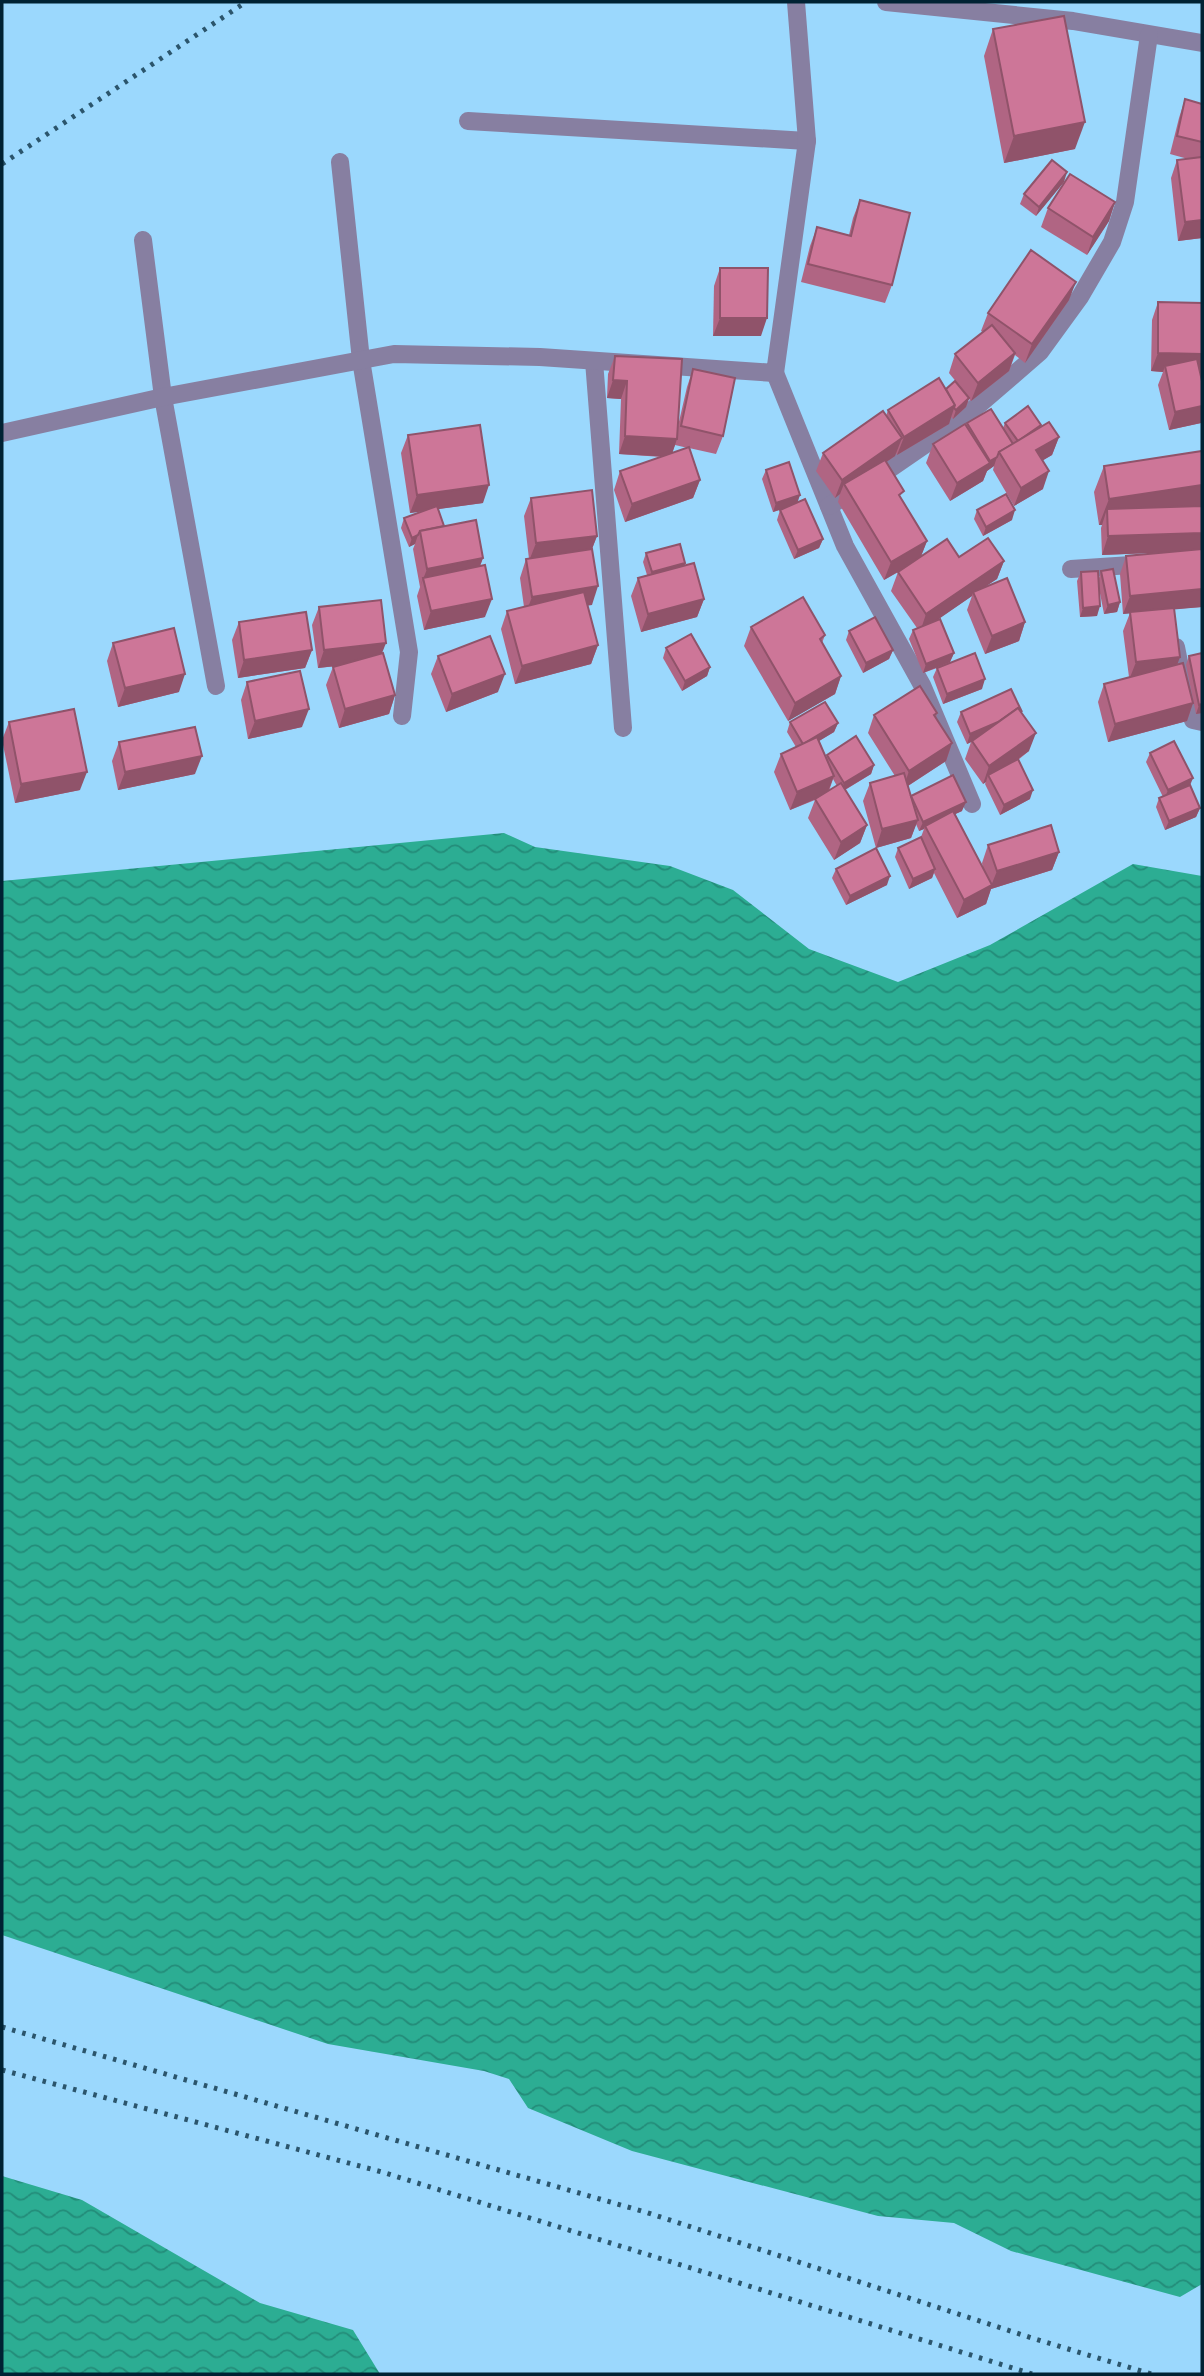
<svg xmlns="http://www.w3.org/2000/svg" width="1204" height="2376" viewBox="0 0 1204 2376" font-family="'Asap Condensed',sans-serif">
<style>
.water{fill:url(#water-waves)}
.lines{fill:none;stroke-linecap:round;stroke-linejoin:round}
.minor{stroke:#877fa1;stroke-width:18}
.rail{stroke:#2b556c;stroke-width:5;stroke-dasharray:3.5 7;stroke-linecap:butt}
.wall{fill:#b06583;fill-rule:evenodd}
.shaded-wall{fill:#90536a}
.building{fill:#cd7698;stroke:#90536a;stroke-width:2}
</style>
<defs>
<pattern id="water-waves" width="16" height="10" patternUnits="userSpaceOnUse" patternTransform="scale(1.75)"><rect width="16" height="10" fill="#2cad93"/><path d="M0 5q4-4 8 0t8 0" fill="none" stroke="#238c79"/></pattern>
</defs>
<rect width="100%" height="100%" fill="#9bd8fd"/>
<g class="water">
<path d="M504,833L535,847L670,866L733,890L809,949L898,982L990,945L1133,864L1202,876V2284L1180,2297L1011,2251L954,2223L878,2216L632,2151L528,2108L509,2079L484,2071L328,2044L2,1935V881Z"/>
<path d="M2,2176L82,2200L260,2303L353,2330L380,2374H2Z"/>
</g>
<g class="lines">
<g class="minor">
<path d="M886,2L1073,21L1202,43"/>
<path d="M468,121L807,141"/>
<path d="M340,162L361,360L409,652L402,716"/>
<path d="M143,240L163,397L216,686"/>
<path d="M594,361L623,728"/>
<path d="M775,373L845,546L922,685L972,804"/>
<path d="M2,433L163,397L394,354L540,357L775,373L807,141L796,2"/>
<path d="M829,506L888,470L936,437L981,403L1040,352L1080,297L1112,242L1125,202L1149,35"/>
<path d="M1071,569L1146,564"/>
<path d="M1176,647L1188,708L1193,720L1202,722"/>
</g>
<g class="rail">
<path d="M2,164L246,2"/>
<path d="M2,2027L645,2212L1035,2339L1151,2374"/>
<path d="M2,2070L382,2172L1032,2374"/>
</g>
</g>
<g class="wall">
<path d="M993,29L1075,149L1004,163L984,56Z"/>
<path d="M1185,99L1202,104V238L1178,241L1171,178L1177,160L1188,159L1170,154L1179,118Z"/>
<path d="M1064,182L1036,216L1020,204L1024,194Z"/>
<path d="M860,200L892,285L885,303L801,282L810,246L817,227L849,235L853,218Z"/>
<path d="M1115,202L1109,221L1087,255L1041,227L1048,208Z"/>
<path d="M720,268L761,336H713L714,286Z"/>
<path d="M1069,300L1025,363L1015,355L1009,371L971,401L969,399L966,407L953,419L951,417L949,424L897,455L896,453L895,456L886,462L901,499L927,541L921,556L959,557L1004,561L997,579L983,588L1025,622L1019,641L985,654L967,610L972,596L935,621L954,653L950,662L982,689L943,704L933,677L937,668L923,673L909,639L913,630L917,628L891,591L898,572L900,571L884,580L838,502L840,494L835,498L816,471L823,453L886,416L888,410L946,389H962L949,373L955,354L983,332L981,331L988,313Z"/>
<path d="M1158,302L1202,303V372H1200L1202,381V419L1201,423L1169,430L1158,385L1163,372L1151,371L1152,320Z"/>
<path d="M615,356L678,426L687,387L693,369L723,436L716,454L689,448L700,480L693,498L625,522L614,490L620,471L662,457L619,454L621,399L607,398L608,374ZM675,445L688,448L672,453Z"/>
<path d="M967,423L1003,428L1005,423L1041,425L1040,427L1059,437L1052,455L1043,460V489L1014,506L993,470L994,466L987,471L983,481L950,501L926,463L933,444L966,426Z"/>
<path d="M408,435L483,503L438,509L443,526L483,558L480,566L485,617L424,630L417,596L420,587L413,549L415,544L409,547L401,528L404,518L424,511L410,513L401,453Z"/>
<path d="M1202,451V607L1174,609L1180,657L1177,664L1193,703L1187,721L1108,742L1098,702L1104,684L1129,677L1123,631L1130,613L1123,614L1120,574L1126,556L1170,552L1102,555L1101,528L1102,525H1099L1094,492L1104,466Z"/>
<path d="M766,470L798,502L823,539L819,548L794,559L777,520L780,510L783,509L773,512L762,479Z"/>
<path d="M531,498L597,536L592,549V605H587L598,645L591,664L515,684L501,629L507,611L524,607L520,578L526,559H529L524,516Z"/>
<path d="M977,510L1012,520L983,536L974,519Z"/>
<path d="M646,553L685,563V565L704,599L697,617L641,632L631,596L638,578L647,575L643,562Z"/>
<path d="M1101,571L1120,602L1117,612L1104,614L1099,588L1097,616L1080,617L1077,581L1081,572L1099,578Z"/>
<path d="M319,607L382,653L395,695L389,714L339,728L326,685L333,667L337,666L318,668L312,625Z"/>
<path d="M239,622L312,650L305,668L238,678L232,640Z"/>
<path d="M751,627L825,635L822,643L841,676L835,694L788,721L744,646Z"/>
<path d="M849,631L893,650L889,659L863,673L846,640Z"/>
<path d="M113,643L179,692L118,707L107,661Z"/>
<path d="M666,648L710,667L707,676L682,691L663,658Z"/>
<path d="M438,656L498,692L446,712L431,674Z"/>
<path d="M1189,656L1202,713L1196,714L1186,665Z"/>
<path d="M247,682L302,727L248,739L241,700Z"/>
<path d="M961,712L1029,751L1018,760L1030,799L1000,815L985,784L986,782L983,784L965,759L971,742L967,744L957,722Z"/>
<path d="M937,713L936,718L952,743L946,761L908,786L911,796L962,811L955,814L983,868L982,863L988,845L1059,852L1052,870L991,889L986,904L957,918L934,873L932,878L909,889L895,857L898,848L921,837L924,829L919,831L916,824L911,838L876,848L863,801L870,783L895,776L868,733L874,715Z"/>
<path d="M9,722L80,790L15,803L2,740Z"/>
<path d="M790,722L838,723L834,732L819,741L826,757L827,755L874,765L871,774L845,790L867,825L860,843L834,860L808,818L815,800L790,810L774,772L781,754L796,747L787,732ZM833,779L837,786L829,791Z"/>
<path d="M119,742L195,774L118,790L112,761Z"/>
<path d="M1150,753L1190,786L1200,808L1196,817L1165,830L1156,807L1159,798L1163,797L1146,762Z"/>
<path d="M836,869L887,885L846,905L832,878Z"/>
</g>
<g class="shaded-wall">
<path d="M1085,122L1075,149L1004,163L1014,136Z"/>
<path d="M1067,172L1064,182L1036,216L1039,207Z"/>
<path d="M1115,202L1109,221L1087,255L1093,237Z"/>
<path d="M1202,220V238L1178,241L1185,222Z"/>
<path d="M1076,282L1069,300L1025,363L1032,344Z"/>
<path d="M720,318H767L761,336H713Z"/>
<path d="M1015,353L1009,371L971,401L978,383Z"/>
<path d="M1158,353L1202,354V372H1166L1165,366L1163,372L1151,371Z"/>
<path d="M613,380L627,381L621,399L607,398Z"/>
<path d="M969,398L966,407L953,419L956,410Z"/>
<path d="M955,405L949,424L897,455L904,437Z"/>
<path d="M1202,406V419L1201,423L1169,430L1175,412Z"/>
<path d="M625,436L677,439L671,457L619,454Z"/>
<path d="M1059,437L1052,455L1030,468L1036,450Z"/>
<path d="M902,438L895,456L847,489L844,484L840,494L835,498L842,480Z"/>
<path d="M997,457L994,466L987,471L983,481L950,501L957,483Z"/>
<path d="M1049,471L1043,489L1014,506L1021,488Z"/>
<path d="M700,480L693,498L625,522L632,504Z"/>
<path d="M489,485L483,503L410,513L417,495Z"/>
<path d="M1202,485V509H1107L1102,525H1099L1109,499Z"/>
<path d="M800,495L797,504L773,512L776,503Z"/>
<path d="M1015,510L1012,520L983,536L986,527Z"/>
<path d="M1202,533V551L1102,555L1108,536Z"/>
<path d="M418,535L415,544L409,547L412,538Z"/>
<path d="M597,536L590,554L529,561L536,543Z"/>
<path d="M823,539L819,548L794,559L798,550Z"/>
<path d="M927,541L920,559L884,580L891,562Z"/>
<path d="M483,558L476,576L423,578L420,587L427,569Z"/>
<path d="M1004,561L997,579L974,594L973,592L972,596L920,632L926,614Z"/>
<path d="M685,563L682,573L648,582L652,572Z"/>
<path d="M598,586L592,605L525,615L532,597Z"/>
<path d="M1202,589V607L1123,614L1130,596Z"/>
<path d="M492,599L485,617L424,630L431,611Z"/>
<path d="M704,599L697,617L641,632L648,614Z"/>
<path d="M1120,602L1117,612L1104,614L1108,605Z"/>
<path d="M1100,606L1097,616L1080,617L1083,608Z"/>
<path d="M1025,622L1019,641L985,654L992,636Z"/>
<path d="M386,643L379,661L318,668L324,650Z"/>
<path d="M598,645L591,664L515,684L522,666Z"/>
<path d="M312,650L305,668L238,678L244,660Z"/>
<path d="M893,650L889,659L863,673L866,663Z"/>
<path d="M954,653L950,662L923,673L926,664Z"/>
<path d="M1180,657L1173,676L1129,680L1136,662Z"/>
<path d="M710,667L707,676L682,691L685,681Z"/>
<path d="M185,674L179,692L118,707L125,688Z"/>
<path d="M505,674L498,692L446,712L452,694Z"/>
<path d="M841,676L835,694L788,721L795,703Z"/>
<path d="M985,679L982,689L943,704L947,694Z"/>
<path d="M395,695L389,714L339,728L345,709Z"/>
<path d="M1193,703L1187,721L1108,742L1115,724Z"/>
<path d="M1202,704V713L1196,714L1199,705Z"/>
<path d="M309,709L302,727L248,739L255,721Z"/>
<path d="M1022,712L1018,721L967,744L970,734Z"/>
<path d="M838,723L834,732L799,753L803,744Z"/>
<path d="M1036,733L1029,751L990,779L988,775L986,782L983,784L989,766Z"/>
<path d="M952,743L946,761L903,789L909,771Z"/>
<path d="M202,756L195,774L118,790L125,772Z"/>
<path d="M874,765L871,774L841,792L844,783Z"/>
<path d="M87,772L80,790L15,803L21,784Z"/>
<path d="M834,776L827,794L790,810L797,792Z"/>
<path d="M1193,778L1189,788L1164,800L1168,790Z"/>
<path d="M1033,790L1030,799L1000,815L1004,805Z"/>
<path d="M966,802L962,811L926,828L925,826L924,829L919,831L923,822Z"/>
<path d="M1200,808L1196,817L1165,830L1169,821Z"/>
<path d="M918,820L911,838L876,848L882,829Z"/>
<path d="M867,825L860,843L834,860L841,842Z"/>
<path d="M1059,852L1052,870L991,889L986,904L957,918L964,900L991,886L997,871Z"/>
<path d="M935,869L932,878L909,889L913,879Z"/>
<path d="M890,876L887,885L846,905L850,896Z"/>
</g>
<g class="building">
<path d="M1064,16L1085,122L1014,136L993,29Z"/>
<path d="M1185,99L1202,104V142L1177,136Z"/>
<path d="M1202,157V220L1185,222L1177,160Z"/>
<path d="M1052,160L1067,172L1039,207L1024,194Z"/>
<path d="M1070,174L1115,202L1093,237L1048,208Z"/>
<path d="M860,200L910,213L892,285L808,264L817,227L851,236Z"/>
<path d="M1031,250L1076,282L1032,344L988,313Z"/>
<path d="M720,268H768L767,318H720Z"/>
<path d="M1158,302L1202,303V354L1158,353Z"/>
<path d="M992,325L1015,353L978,383L955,354Z"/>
<path d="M615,356L682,359L677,439L625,436L627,381L613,380Z"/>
<path d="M1197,359L1202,381V406L1175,412L1165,366Z"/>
<path d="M693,369L735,378L723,436L681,426Z"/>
<path d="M939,378L955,405L904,437L888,410Z"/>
<path d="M955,381L969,398L956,410L954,408L955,405L946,389Z"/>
<path d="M1028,406L1041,425L1018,441L1005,423Z"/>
<path d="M991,409L1013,444L999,452L997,457L990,461L967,423Z"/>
<path d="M883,411L902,438L842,480L823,453Z"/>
<path d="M1049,422L1059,437L1036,450L1049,471L1021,488L999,452Z"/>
<path d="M965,424L990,463L957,483L933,444Z"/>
<path d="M480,425L489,485L417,495L408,435Z"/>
<path d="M689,447L700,480L632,504L620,471Z"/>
<path d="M1202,451V485L1109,499L1104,466Z"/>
<path d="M885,460L904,491L899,495L927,541L891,562L844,484Z"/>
<path d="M789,462L800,495L776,503L766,470Z"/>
<path d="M592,490L597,536L536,543L531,498Z"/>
<path d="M1006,494L1015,510L986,527L977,510Z"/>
<path d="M805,499L823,539L798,550L780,510Z"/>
<path d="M437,506L444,526L420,531L418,535L412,538L404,518Z"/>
<path d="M1202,506V533L1108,536L1107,509Z"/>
<path d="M476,520L483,558L427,569L420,531Z"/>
<path d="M988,538L1004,561L926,614L898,572L947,539L959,557Z"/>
<path d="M680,544L685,563L652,572L646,553Z"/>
<path d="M592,549L598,586L532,597L526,559Z"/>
<path d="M1202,549V589L1130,596L1126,556Z"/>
<path d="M694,563L704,599L648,614L638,578Z"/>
<path d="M485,565L492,599L431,611L423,578Z"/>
<path d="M1113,569L1120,602L1108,605L1101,571Z"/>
<path d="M1098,571L1100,606L1083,608L1081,572Z"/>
<path d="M1007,578L1025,622L992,636L973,592Z"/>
<path d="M584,592L598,645L522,666L507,611Z"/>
<path d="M803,597L825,635L820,639L841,676L795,703L751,627Z"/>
<path d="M381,600L386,643L324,650L319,607Z"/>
<path d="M1174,608L1180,657L1136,662L1130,612Z"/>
<path d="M306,612L312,650L244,660L239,622Z"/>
<path d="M875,617L893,650L866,663L849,631Z"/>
<path d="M940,619L954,653L926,664L913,630Z"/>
<path d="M174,628L185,674L125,688L113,643Z"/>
<path d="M691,634L710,667L685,681L666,648Z"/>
<path d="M490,636L505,674L452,694L438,656Z"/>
<path d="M383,653L395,695L345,709L333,667Z"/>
<path d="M975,653L985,679L947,694L937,668Z"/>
<path d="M1202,653V704L1199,705L1189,656Z"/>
<path d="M1183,663L1193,703L1115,724L1104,684Z"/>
<path d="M300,671L309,709L255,721L247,682Z"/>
<path d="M920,686L937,713L934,715L952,743L909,771L874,715Z"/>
<path d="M1011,689L1022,712L1018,708L998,722L970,734L961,712Z"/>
<path d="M825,702L838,723L803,744L790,722Z"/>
<path d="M1018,708L1036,733L989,766L972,741Z"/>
<path d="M74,709L87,772L21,784L9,722Z"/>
<path d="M195,727L202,756L125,772L119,742Z"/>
<path d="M856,736L874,765L844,783L827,755Z"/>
<path d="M817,737L834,776L797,792L781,754Z"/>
<path d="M1174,741L1193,778L1168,790L1150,753Z"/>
<path d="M1018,759L1033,790L1004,805L988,775Z"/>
<path d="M904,773L918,820L882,829L870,783Z"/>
<path d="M953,775L966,802L923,822L911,796Z"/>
<path d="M841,783L867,825L841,842L815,799Z"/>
<path d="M1190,785L1200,808L1169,821L1159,798Z"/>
<path d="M953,811L992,885L964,900L925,826Z"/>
<path d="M1051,825L1059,852L997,871L988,845Z"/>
<path d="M921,837L935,869L913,879L898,848Z"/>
<path d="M876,848L890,876L850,896L836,869Z"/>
</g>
<rect width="1204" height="2376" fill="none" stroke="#002233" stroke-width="7"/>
</svg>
